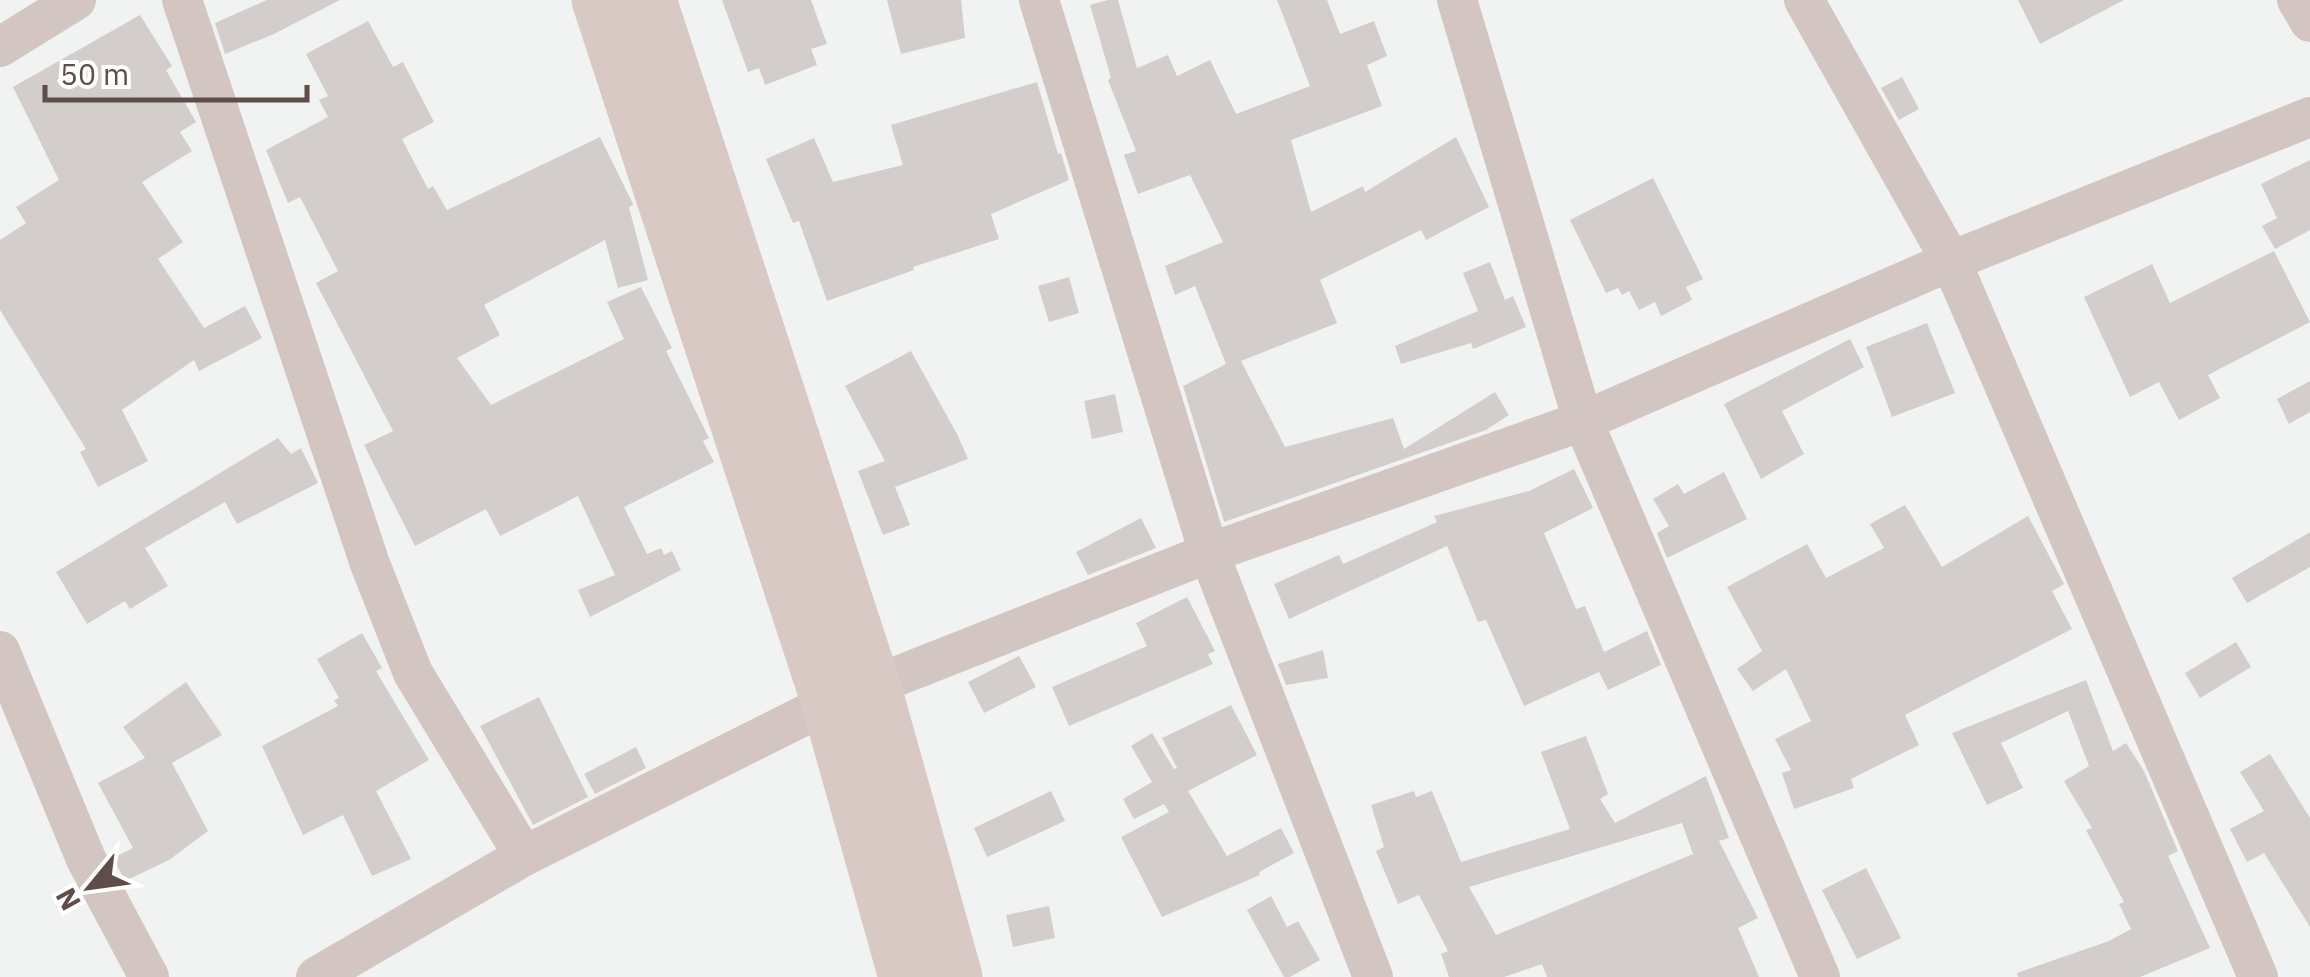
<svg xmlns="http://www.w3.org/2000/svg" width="2310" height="977" viewBox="0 0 2310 977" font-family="'IBM Plex Sans',sans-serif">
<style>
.building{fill:#d3cecb;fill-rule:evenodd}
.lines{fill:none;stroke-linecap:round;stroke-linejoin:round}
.street{stroke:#d2c5c2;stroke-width:40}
.secondary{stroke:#d9c9c4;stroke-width:55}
</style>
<rect width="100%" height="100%" fill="#f1f3f2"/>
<g class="building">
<path d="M267,0H340L274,34L225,54L215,23Z"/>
<path d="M722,0H811L827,44L811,49L817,65L765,85L759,68L748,72Z"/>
<path d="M887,0H961L965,38L901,54Z"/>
<path d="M1108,0H1118L1137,68L1168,55L1177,76L1210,60L1236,114L1310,86L1277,0H1327L1340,34L1374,21L1387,56L1367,65L1382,106L1291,140L1311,212L1363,186L1365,192L1456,137L1489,207L1426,240L1421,230L1320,280L1337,323L1241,361L1285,447L1393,418L1404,449L1495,392L1509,415L1486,430L1224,522L1183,386L1226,364L1195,286L1175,295L1165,266L1223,242L1190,175L1138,194L1124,155L1136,151L1108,80L1111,78L1090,5Z"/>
<path d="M2018,0H2124L2040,44Z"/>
<path d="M140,15L172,66L166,70L196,122L180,132L192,151L142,182L183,242L158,259L204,328L245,306L262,338L199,371L194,360L122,410L148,461L98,487L80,452L86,449L0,310V240L26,223L16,207L59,180L13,87Z"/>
<path d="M368,21L393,67L403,62L434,122L402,139L428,189L433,186L447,210L600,137L631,200L633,205L629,207L648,280L618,288L605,240L484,305L500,335L457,358L491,405L624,339L607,302L641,287L672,348L666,351L709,438L703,441L714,462L624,507L647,554L661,548L664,555L672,551L681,570L590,617L578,590L615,575L578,496L500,536L486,509L415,546L364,445L393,431L316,283L338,271L300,197L288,203L266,150L328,117L319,100L328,96L306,54Z"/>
<path d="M1902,77L1919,109L1899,120L1881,88Z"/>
<path d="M1037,82L1058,154L1061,153L1069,180L991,214L999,239L913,267L914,270L827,301L799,221L793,223L766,159L814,138L833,182L903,165L891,125Z"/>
<path d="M2310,160V230L2275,249L2262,226L2277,218L2261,184Z"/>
<path d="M1653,178L1703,279L1686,287L1692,300L1661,316L1655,302L1639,310L1629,291L1622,295L1618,288L1606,293L1570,220Z"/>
<path d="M2274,251L2310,322L2208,375L2220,398L2179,420L2159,382L2130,397L2084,297L2152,264L2170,303Z"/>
<path d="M1490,262L1505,300L1513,296L1526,327L1473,349L1471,343L1401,364L1395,346L1478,311L1463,273Z"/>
<path d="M1069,277L1079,313L1049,322L1038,286Z"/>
<path d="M1927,323L1955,393L1892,417L1866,347Z"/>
<path d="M1850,339L1864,367L1782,411L1804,454L1761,479L1724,404Z"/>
<path d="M911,351L957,434L968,459L895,487L910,525L883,535L858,471L885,461L845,386Z"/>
<path d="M2310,381V412L2289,424L2277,399Z"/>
<path d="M1115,394L1123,432L1092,439L1084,401Z"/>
<path d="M278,438L291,454L301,448L318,483L237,524L225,502L145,548L168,586L130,609L125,601L87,624L56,572Z"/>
<path d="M1574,469L1593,508L1544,533L1576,609L1585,606L1604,652L1647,631L1661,665L1608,690L1599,672L1524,706L1486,620L1478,622L1447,546L1289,619L1274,584L1339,555L1343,564L1437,522L1434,516L1529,491Z"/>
<path d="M1724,472L1747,519L1667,558L1657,533L1669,526L1653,499L1678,484L1684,494Z"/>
<path d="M1905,505L1942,567L2028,516L2064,584L2052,591L2072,629L1905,715L1919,745L1851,779L1854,788L1794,809L1782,773L1791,770L1775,739L1811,721L1786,669L1753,691L1737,669L1762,651L1727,587L1807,544L1826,578L1884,548L1870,524Z"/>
<path d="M1141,518L1156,548L1088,575L1076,552Z"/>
<path d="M2310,532V567L2247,603L2232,578Z"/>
<path d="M1187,597L1215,651L1208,654L1213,664L1069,726L1052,687L1147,646L1136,623Z"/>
<path d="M362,633L382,668L376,671L429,760L376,791L411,859L372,876L343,815L303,835L262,746L338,706L334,700L339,698L317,659Z"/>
<path d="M2236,642L2251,667L2200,698L2185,673Z"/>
<path d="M1323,650L1328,678L1286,685L1278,664Z"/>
<path d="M1019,656L1036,687L984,713L968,682Z"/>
<path d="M2086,680L2113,751L2126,743L2144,771L2178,851L2168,856L2210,948L2140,977H2018L2017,973L2109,941L2131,929L2119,904L2124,902L2086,830L2092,828L2064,781L2089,766L2068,711L2001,743L2023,788L1987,805L1952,733Z"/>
<path d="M186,682L222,735L172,763L208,831L169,860L125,881L113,858L133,848L98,783L145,758L123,727Z"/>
<path d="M539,697L588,797L533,825L480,726Z"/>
<path d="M1231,705L1257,755L1188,791L1227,856L1281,828L1294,853L1259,872L1260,875L1162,917L1121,837L1169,812L1164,804L1134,819L1123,799L1152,782L1131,746L1152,733L1174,769L1177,768L1162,738Z"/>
<path d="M1586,736L1608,794L1600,799L1615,823L1706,776L1729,838L1719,841L1758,918L1738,928L1759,977H1547L1542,964L1504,977H1449L1441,954L1448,951L1419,895L1398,904L1376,851L1384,847L1371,805L1414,791L1416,797L1432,791L1461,862L1570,829L1541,752ZM1682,823L1693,854L1496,935L1469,887Z"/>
<path d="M636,747L646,768L595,794L584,774Z"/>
<path d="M2270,754L2310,818V927L2264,853L2247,862L2230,829L2264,811L2240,772Z"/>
<path d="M1051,791L1065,821L987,857L974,828Z"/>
<path d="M1866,868L1901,938L1857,959L1822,890Z"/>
<path d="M1271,896L1287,927L1298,921L1320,960L1290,977H1284L1247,910Z"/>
<path d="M1049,906L1055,938L1013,947L1006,915Z"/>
</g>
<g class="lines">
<g class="street">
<path d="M182,0L370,564L413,673L524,856"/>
<path d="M1039,0L1209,553L1373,977"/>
<path d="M1457,0L1583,421L1820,977"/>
<path d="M1804,0L1951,261L2258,977"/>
<path d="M2297,0L2310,22"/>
<path d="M0,47L76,0"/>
<path d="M0,651L86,859L149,977"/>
<path d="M316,977L524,856L829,703L1209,553L1583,421L1951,261L2310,117"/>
</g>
<g class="secondary">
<path d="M599,0L829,703L906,977"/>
<path d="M649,0L873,685L955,977"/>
</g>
</g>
<g transform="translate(90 887) rotate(241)" stroke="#ffffff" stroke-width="8" paint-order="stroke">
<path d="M0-8L18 38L0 25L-18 38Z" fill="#5e4d49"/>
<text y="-15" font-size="28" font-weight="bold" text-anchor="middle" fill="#5e4d49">N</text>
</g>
<path d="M45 85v15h262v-15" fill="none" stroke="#5e4d49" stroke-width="5"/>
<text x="60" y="85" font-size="30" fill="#5e4d49" stroke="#ffffff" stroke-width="8" paint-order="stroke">50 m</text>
</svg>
